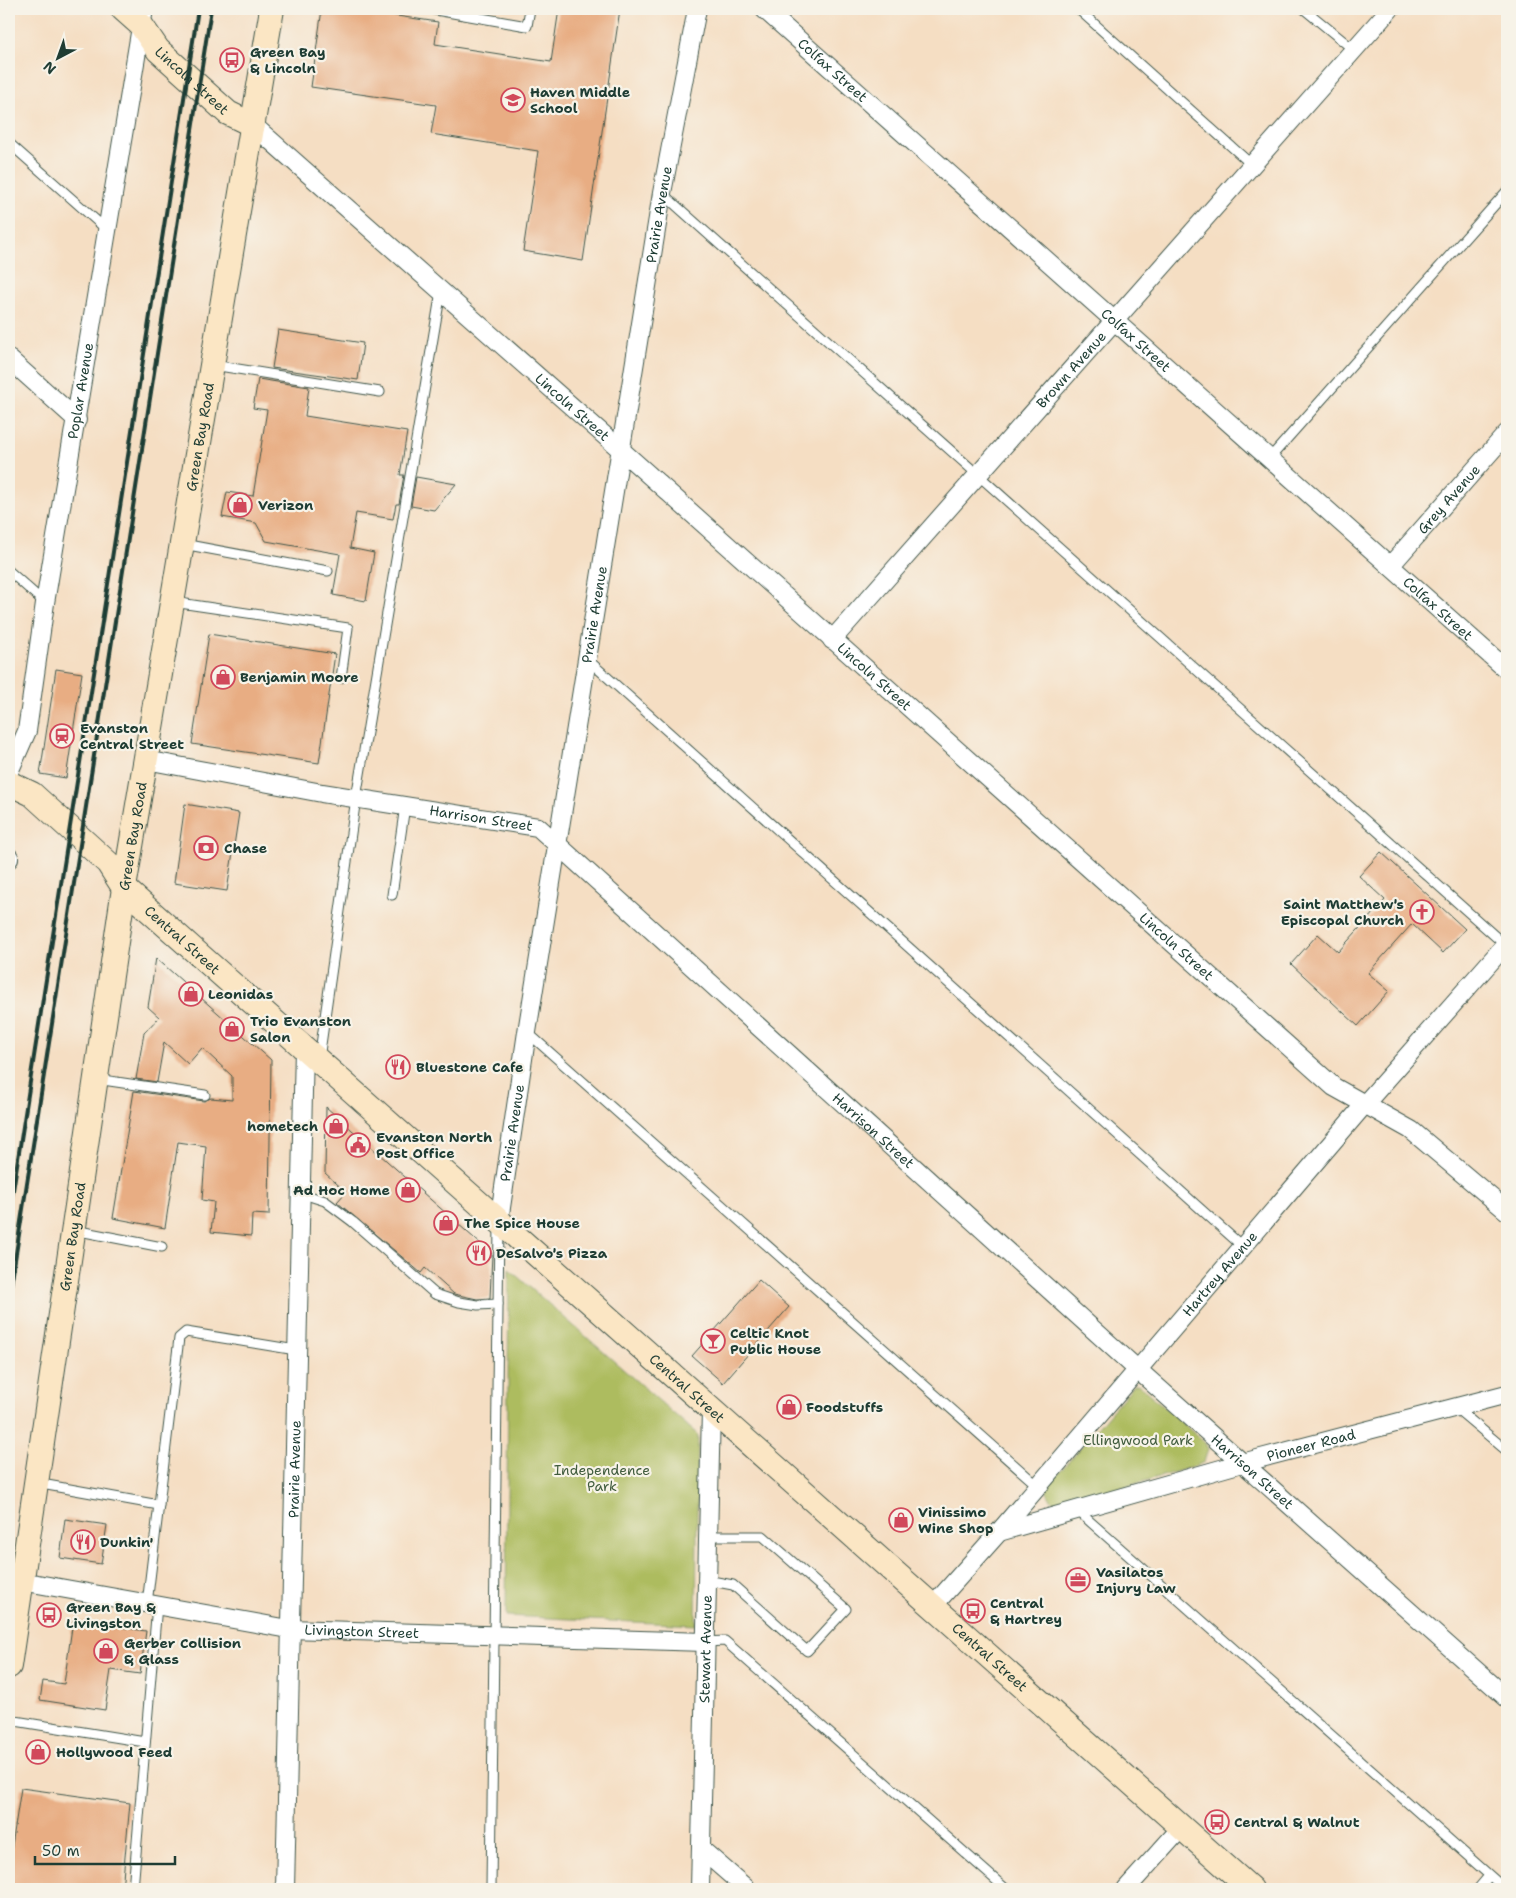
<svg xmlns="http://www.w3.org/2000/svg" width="1516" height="1898" viewBox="0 0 1516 1898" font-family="'Shantell Sans',sans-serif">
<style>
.green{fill:#adbc5f;stroke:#667c4a}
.building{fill:#e8ad83}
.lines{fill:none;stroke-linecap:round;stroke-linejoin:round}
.lane-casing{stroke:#3f5549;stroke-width:11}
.street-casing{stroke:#3f5549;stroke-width:20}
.secondary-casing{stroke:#3f5549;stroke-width:26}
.lane{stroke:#fff;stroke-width:9}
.street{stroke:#fff;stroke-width:18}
.secondary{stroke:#fbe6c4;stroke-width:24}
.rail{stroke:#1f3d34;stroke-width:4}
.labels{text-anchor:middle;stroke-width:4.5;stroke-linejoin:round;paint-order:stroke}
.poi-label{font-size:14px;font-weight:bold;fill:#1f3d34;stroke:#f7f3e8;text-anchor:start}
.street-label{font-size:14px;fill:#1f3d34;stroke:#f7f3e8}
.park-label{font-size:14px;fill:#425d3f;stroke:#f7f3e8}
</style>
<rect width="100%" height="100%" fill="#f7f3e8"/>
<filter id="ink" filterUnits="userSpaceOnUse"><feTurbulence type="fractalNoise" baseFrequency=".02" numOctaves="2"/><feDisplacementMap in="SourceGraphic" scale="10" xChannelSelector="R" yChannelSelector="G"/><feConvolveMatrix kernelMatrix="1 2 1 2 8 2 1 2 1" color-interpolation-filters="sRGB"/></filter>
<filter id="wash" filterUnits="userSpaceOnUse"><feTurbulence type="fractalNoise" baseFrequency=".0096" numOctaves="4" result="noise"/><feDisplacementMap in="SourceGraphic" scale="20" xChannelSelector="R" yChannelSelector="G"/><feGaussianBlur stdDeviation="1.12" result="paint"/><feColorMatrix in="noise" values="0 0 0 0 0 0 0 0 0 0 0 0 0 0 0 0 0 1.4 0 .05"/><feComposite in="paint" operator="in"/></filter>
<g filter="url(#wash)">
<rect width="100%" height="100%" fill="#f5dec3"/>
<g class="green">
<path d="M509,1269L698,1435L696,1625L506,1616Z"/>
<path d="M1138,1384L1205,1443L1208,1449L1204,1462L1196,1466L1063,1505C1053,1504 1048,1498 1046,1488L1134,1385Z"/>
</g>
<g id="blocks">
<g class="building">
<path d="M322,9H391L390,15L438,22L435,44L551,62L559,9H620L583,261L523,251L538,151L431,134L436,105L311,87Z"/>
<path d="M278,330L363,343L358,380L272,368Z"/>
<path d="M258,379L309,387L305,416L407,432L400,475H404L399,504H396L393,519L356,513L350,548L374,553L366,601L333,595L340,554L266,541L256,523L222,517L227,492L253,496L267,410L253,408Z"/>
<path d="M416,477L456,484L434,510L411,506Z"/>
<path d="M209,634L335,654L319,763L192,744Z"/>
<path d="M56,669L82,673L66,778L40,774Z"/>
<path d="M185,804L239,813L227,891L174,883Z"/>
<path d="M1381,852L1465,929L1443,953L1412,924L1368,973L1389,991L1358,1026L1291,964L1318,934L1338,952L1385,900L1359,876Z"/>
<path d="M156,958L271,1060L269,1215L252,1214L251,1236L211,1232L214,1202L202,1200L206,1146L178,1142L165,1228L113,1218L134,1091L204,1101L211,1098L232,1100V1076L202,1048L188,1064L164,1042L157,1082L136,1079L144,1033L159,1017L148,1007Z"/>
<path d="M326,1107L492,1254L490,1298L477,1299L454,1294L425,1268L421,1273L337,1202L346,1192L325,1173Z"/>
<path d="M759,1280L789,1307L723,1383L692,1356Z"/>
<path d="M65,1519L107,1525L101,1564L60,1558Z"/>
<path d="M73,1620L146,1631L140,1674L111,1670L105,1710L40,1700L43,1681L64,1684Z"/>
<path d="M21,1788L130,1803L122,1889H9V1865Z"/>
</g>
</g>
</g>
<g filter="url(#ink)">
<use href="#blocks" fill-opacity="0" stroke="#3f5549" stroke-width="1"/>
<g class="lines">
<g class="lane-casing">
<g id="lane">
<path d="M430,9L527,26L530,9"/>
<path d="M1078,9L1252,165"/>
<path d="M1304,9L1354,50"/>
<path d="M9,143L107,230"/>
<path d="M662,193L1505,945"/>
<path d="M213,365L380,392"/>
<path d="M1269,459L1507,191"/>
<path d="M183,544L328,571"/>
<path d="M9,571L45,603"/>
<path d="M173,602L348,628L341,678"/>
<path d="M587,659L1243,1247"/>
<path d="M392,895L405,806"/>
<path d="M527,1032L1038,1486"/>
<path d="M319,1059L356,798L441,291"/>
<path d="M96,1079L205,1095"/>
<path d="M300,1193L325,1201L353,1222L435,1294L459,1302L478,1305L498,1304"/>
<path d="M74,1230L162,1247"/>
<path d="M1456,1408L1507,1451"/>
<path d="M36,1483L159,1505"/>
<path d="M1077,1510L1505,1889"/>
<path d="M706,1580L733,1585L807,1651L846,1609L763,1536H707"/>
<path d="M147,1604L179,1338L186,1332L296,1350"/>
<path d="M705,1642L725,1641L1006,1889"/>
<path d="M9,1720L145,1742"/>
<path d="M133,1889L157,1605"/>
<path d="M491,1889L499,1225"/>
<path d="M1478,1889L1489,1876"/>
</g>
</g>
<g class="street-casing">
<g id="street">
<path id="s1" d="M764,9L1507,670"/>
<path id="s2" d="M253,125L621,450L1334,1087L1411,1130L1507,1211"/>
<path d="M9,359L77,420"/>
<path id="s3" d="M1390,566L1507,433"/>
<path id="s4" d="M832,640L1390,9"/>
<path id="s5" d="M146,760L322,793L538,827L1138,1370L1507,1698"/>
<path id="s6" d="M9,772L27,731L45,603L144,9"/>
<path d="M9,857V859"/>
<path id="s7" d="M499,1221L527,1032L662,193L697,9"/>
<path id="s8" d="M999,1532L1242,1463L1507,1394"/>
<path id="s9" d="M9,1574L21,1581L289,1629L705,1642"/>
<path id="s10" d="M933,1606L999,1532L1364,1105L1507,943"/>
<path d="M701,1849L747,1889"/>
<path id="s11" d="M285,1889L304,1048"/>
<path id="s12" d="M700,1889L711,1410"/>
<path d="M1126,1889L1182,1827"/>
</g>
</g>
<g class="secondary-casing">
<g id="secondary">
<path id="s13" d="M123,9L141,25L158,50L228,113L253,125"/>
<path id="s14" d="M9,783L32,794L108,863L124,888L1251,1889"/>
<path id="s15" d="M9,1666L124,888L272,9"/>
</g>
</g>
<use href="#lane" class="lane"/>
<use href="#street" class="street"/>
<use href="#secondary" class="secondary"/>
<g class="rail">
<path d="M9,1216L198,9"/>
<path d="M9,1298L211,9"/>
</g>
</g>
</g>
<defs>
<g id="bus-ring" transform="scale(1.25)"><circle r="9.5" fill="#f7f3e8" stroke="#d1495b" stroke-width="1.5"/><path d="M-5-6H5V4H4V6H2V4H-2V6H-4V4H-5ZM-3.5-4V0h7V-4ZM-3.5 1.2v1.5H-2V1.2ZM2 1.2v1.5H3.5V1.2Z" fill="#d1495b"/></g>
<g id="school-ring" transform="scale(1.25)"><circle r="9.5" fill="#f7f3e8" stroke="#d1495b" stroke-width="1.5"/><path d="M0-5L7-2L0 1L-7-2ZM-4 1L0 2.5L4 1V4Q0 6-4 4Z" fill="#d1495b"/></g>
<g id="shop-ring" transform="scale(1.25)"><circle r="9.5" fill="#f7f3e8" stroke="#d1495b" stroke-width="1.5"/><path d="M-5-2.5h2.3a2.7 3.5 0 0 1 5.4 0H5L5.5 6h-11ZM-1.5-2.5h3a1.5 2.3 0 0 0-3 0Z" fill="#d1495b"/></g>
<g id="station-ring" transform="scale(1.25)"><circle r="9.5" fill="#f7f3e8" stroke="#d1495b" stroke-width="1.5"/><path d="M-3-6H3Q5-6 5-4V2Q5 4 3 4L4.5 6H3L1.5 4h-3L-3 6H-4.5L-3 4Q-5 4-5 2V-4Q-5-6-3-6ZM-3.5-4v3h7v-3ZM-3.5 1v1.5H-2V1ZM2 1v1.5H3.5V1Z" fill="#d1495b"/></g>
<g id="bank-ring" transform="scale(1.25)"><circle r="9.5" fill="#f7f3e8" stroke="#d1495b" stroke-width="1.5"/><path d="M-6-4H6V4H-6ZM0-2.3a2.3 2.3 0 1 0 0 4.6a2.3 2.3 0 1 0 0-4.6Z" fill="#d1495b"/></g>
<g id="church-ring" transform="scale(1.25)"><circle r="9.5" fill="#f7f3e8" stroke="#d1495b" stroke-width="1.5"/><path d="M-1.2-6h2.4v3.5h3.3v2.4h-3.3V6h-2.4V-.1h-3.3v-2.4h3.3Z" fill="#d1495b"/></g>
<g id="restaurant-ring" transform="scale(1.25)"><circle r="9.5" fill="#f7f3e8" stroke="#d1495b" stroke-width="1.5"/><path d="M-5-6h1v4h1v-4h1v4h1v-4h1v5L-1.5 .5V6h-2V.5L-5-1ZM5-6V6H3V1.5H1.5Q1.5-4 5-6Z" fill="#d1495b"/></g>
<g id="civic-ring" transform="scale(1.25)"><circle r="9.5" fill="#f7f3e8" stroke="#d1495b" stroke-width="1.5"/><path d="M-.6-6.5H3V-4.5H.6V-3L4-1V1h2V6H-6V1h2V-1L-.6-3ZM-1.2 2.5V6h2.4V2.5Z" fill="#d1495b"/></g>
<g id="bar-ring" transform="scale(1.25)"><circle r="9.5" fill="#f7f3e8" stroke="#d1495b" stroke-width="1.5"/><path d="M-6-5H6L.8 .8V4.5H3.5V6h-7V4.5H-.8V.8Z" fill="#d1495b"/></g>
<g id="office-ring" transform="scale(1.25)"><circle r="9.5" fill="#f7f3e8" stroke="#d1495b" stroke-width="1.5"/><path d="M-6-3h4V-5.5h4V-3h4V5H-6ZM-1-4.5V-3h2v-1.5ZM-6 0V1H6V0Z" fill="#d1495b"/></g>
</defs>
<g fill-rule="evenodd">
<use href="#bus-ring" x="232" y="60"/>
<use href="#school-ring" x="513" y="100"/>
<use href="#shop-ring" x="240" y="505"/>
<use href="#shop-ring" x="223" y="677"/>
<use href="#station-ring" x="62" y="736"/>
<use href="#bank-ring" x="206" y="848"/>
<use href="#church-ring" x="1422" y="912"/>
<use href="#shop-ring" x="191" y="994"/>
<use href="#shop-ring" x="232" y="1029"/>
<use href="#restaurant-ring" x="398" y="1067"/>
<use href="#shop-ring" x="336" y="1126"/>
<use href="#civic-ring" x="358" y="1145"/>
<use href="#shop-ring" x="408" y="1190"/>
<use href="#shop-ring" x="446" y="1223"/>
<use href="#restaurant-ring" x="479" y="1253"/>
<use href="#bar-ring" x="713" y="1341"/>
<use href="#shop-ring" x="789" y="1407"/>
<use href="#shop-ring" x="901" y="1520"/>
<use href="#restaurant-ring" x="83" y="1542"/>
<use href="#office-ring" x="1078" y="1580"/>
<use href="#bus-ring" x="973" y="1611"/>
<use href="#bus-ring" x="49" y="1615"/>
<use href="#shop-ring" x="106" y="1651"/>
<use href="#shop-ring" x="38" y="1752"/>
<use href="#bus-ring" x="1217" y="1822"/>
</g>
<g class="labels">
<g class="poi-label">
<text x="250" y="57">Green Bay<tspan x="250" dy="16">&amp; Lincoln</tspan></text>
<text x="530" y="97">Haven Middle<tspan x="530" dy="16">School</tspan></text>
<text x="258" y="510">Verizon</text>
<text x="240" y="682">Benjamin Moore</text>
<text x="80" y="733">Evanston<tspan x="80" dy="16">Central Street</tspan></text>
<text x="224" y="853">Chase</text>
<text x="1404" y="909" text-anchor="end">Saint Matthew's<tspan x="1404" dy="16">Episcopal Church</tspan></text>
<text x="208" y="999">Leonidas</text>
<text x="250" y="1026">Trio Evanston<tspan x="250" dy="16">Salon</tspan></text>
<text x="416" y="1072">Bluestone Cafe</text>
<text x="318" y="1131" text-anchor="end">hometech</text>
<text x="376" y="1142">Evanston North<tspan x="376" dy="16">Post Office</tspan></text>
<text x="390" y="1195" text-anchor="end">Ad Hoc Home</text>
<text x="464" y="1228">The Spice House</text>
<text x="496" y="1258">DeSalvo's Pizza</text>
<text x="730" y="1338">Celtic Knot<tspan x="730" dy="16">Public House</tspan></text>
<text x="806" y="1412">Foodstuffs</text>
<text x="918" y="1517">Vinissimo<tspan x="918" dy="16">Wine Shop</tspan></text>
<text x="100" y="1547">Dunkin'</text>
<text x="1096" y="1577">Vasilatos<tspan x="1096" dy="16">Injury Law</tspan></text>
<text x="990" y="1608">Central<tspan x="990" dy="16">&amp; Hartrey</tspan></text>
<text x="66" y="1612">Green Bay &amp;<tspan x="66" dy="16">Livingston</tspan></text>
<text x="124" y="1648">Gerber Collision<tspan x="124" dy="16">&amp; Glass</tspan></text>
<text x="56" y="1757">Hollywood Feed</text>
<text x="1234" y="1827">Central &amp; Walnut</text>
</g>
<g class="street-label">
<text dy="5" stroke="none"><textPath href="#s1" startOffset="92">Colfax Street</textPath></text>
<text dy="5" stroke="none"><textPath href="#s13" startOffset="100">Lincoln Street</textPath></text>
<text dy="5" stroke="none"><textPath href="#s7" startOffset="1019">Prairie Avenue</textPath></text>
<text dy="5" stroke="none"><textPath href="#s1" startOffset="498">Colfax Street</textPath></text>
<text dy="5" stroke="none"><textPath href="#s4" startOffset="361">Brown Avenue</textPath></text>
<text dy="5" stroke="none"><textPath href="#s6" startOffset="389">Poplar Avenue</textPath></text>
<text dy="5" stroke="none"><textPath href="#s2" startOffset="426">Lincoln Street</textPath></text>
<text dy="5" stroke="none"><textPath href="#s15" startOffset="1244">Green Bay Road</textPath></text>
<text dy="5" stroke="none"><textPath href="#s3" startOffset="89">Grey Avenue</textPath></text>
<text dy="5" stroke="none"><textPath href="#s1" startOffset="902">Colfax Street</textPath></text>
<text dy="5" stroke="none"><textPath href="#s7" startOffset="614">Prairie Avenue</textPath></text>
<text dy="5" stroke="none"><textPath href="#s2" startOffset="831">Lincoln Street</textPath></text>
<text dy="5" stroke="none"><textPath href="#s5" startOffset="340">Harrison Street</textPath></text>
<text dy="5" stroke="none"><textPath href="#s15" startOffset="839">Green Bay Road</textPath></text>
<text dy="5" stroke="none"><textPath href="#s14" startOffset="236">Central Street</textPath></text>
<text dy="5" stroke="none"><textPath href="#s2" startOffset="1236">Lincoln Street</textPath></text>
<text dy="5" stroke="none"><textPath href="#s5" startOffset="850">Harrison Street</textPath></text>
<text dy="5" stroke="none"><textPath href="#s7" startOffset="89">Prairie Avenue</textPath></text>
<text dy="5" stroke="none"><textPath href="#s15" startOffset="434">Green Bay Road</textPath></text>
<text dy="5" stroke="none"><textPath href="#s10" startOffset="439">Hartrey Avenue</textPath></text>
<text dy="5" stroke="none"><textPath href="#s14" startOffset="911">Central Street</textPath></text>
<text dy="5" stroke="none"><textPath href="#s8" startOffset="324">Pioneer Road</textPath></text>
<text dy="5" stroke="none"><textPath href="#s11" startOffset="420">Prairie Avenue</textPath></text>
<text dy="5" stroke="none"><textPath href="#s5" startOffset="1360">Harrison Street</textPath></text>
<text dy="5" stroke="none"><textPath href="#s9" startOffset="359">Livingston Street</textPath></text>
<text dy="5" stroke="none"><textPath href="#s12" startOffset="240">Stewart Avenue</textPath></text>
<text dy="5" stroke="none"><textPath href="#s14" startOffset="1316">Central Street</textPath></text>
</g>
<g class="park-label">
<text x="1138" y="1445">Ellingwood Park</text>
<text x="602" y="1475">Independence<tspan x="602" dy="16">Park</tspan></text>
</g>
</g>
<rect width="1516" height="1898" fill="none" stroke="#f7f3e8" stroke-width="30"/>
<g transform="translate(58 58) rotate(221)" stroke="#f7f3e8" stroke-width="4" paint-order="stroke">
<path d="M0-4L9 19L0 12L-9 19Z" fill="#1f3d34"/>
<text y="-8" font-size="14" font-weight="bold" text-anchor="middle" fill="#1f3d34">N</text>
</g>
<path d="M35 1856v8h140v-8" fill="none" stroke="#1f3d34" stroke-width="2.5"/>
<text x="42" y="1856" font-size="15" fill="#1f3d34" stroke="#f7f3e8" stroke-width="4" paint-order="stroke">50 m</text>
</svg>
